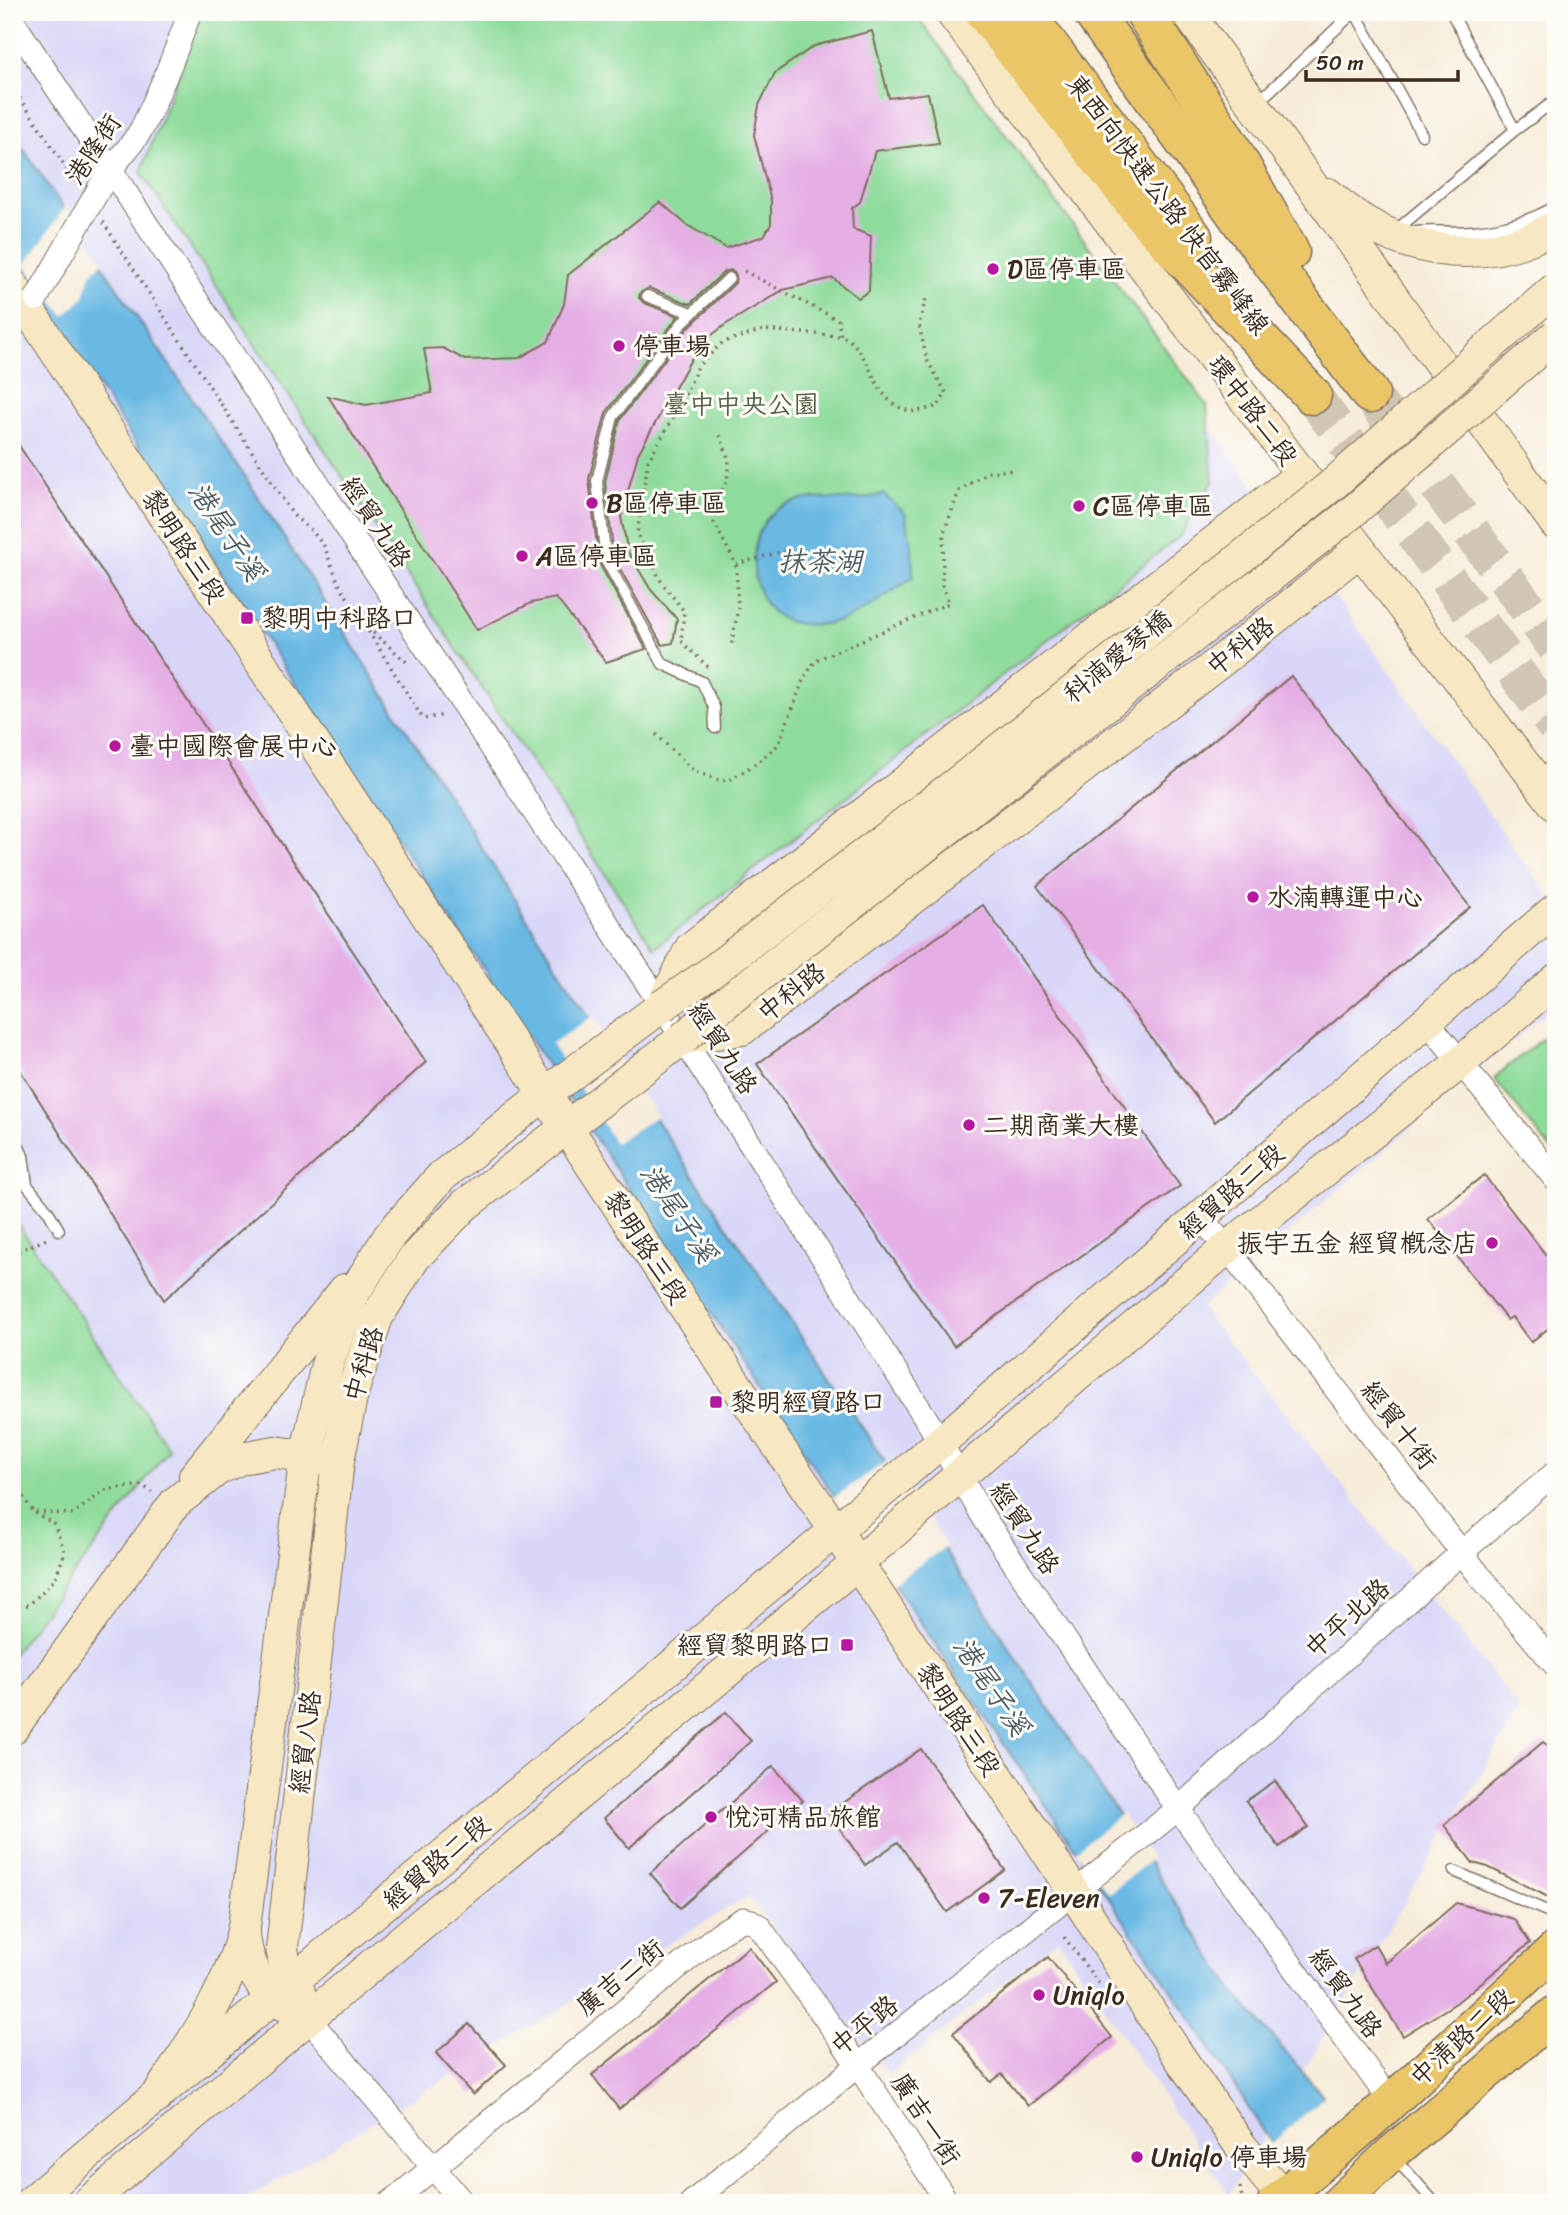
<svg xmlns="http://www.w3.org/2000/svg" width="1568" height="2215" viewBox="0 0 1568 2215" font-family="Sriracha,'LXGW WenKai TC',sans-serif">
<style>
.built{fill:#d8d7f8}
.green{fill:#8edc9b;stroke:#64835c;stroke-width:2}
.water{fill:#6ab9e4;stroke:#527281;stroke-width:2}
.pier{fill:#f7ecd9}
.building{fill:#e5aee5}
.lines{fill:none;stroke-linecap:round;stroke-linejoin:round}
.highway-tunnel{stroke:#d1c5b4;stroke-width:38;stroke-dasharray:38 19;stroke-linecap:butt}
.lane-casing{stroke:#7d6e5f;stroke-width:13}
.street-casing{stroke:#7d6e5f;stroke-width:25}
.secondary-casing{stroke:#7d6e5f;stroke-width:34}
.primary-casing{stroke:#7d6e5f;stroke-width:38}
.highway-casing{stroke:#7d6e5f;stroke-width:41}
.path{stroke:#7d6e5f;stroke-width:3.5;stroke-dasharray:2 5;stroke-linecap:butt}
.lane{stroke:#fff;stroke-width:10}
.street{stroke:#fff;stroke-width:23}
.secondary{stroke:#f7e8c3;stroke-width:32}
.primary{stroke:#eac669;stroke-width:35}
.highway{stroke:#eac669;stroke-width:38}
.street-bridge-casing{stroke:#7d6e5f;stroke-width:25;stroke-linecap:butt}
.secondary-bridge-casing{stroke:#7d6e5f;stroke-width:34;stroke-linecap:butt}
.street-bridge{stroke:#fff;stroke-width:23}
.secondary-bridge{stroke:#f7e8c3;stroke-width:32}
.poi-dot{fill:#b5179e;stroke:#fdfcf7;stroke-width:2.5}
.labels{text-anchor:middle;stroke-width:6;stroke-linejoin:round;paint-order:stroke}
.street-label{font-size:26px;fill:#3b2a1e;stroke:#fdfcf7}
.poi-label{font-size:26px;fill:#3b2a1e;stroke:#fdfcf7;text-anchor:start}
.park-label{font-size:26px;fill:#545f44;stroke:#fdfcf7}
.water-label{font-size:28px;font-style:italic;fill:#4b5c63;stroke:#fdfcf7}
</style>
<rect width="100%" height="100%" fill="#fdfcf7"/>
<filter id="ink" filterUnits="userSpaceOnUse"><feTurbulence type="fractalNoise" baseFrequency=".0143" numOctaves="2"/><feDisplacementMap in="SourceGraphic" scale="14" xChannelSelector="R" yChannelSelector="G"/><feConvolveMatrix kernelMatrix="1 2 1 2 8 2 1 2 1" color-interpolation-filters="sRGB"/></filter>
<filter id="wash" filterUnits="userSpaceOnUse"><feTurbulence type="fractalNoise" baseFrequency=".00686" numOctaves="4" result="noise"/><feDisplacementMap in="SourceGraphic" scale="28" xChannelSelector="R" yChannelSelector="G"/><feGaussianBlur stdDeviation="1.57" result="paint"/><feColorMatrix in="noise" values="0 0 0 0 0 0 0 0 0 0 0 0 0 0 0 0 0 1.4 0 .05"/><feComposite in="paint" operator="in"/></filter>
<g filter="url(#wash)">
<rect width="100%" height="100%" fill="#f7ecd9"/>
<path class="built" d="M12,12H900L1084,254L1347,613L1531,872L1556,903V1004L1201,1307L1520,1709L1229,2195L1058,1939L888,2075L748,1896L239,2203H12Z"/>
<g class="green">
<path d="M202,12H914L1207,405L1213,481L1180,536L654,948L141,172Z"/>
<path d="M1556,1027V1156L1494,1078Z"/>
<path d="M12,1215L169,1449L12,1655Z"/>
</g>
<g class="water">
<path d="M12,132L253,489L643,1101L990,1618L1234,1992L1318,2090L1394,2195L1402,2203H1333L1268,2138L1194,2023L770,1402L12,256Z"/>
<path d="M883,494L905,513L912,548L913,577C899,587 855,618 840,621C823,626 793,627 778,616C745,593 745,524 783,506C812,493 828,501 857,499C865,499 875,496 883,494Z"/>
</g>
<g class="pier">
<path d="M66,206L103,261L91,274L83,299L64,316L25,265Z"/>
<path d="M593,1016L657,1116L615,1143L551,1044Z"/>
<path d="M889,1460L947,1546L891,1584L833,1498Z"/>
<path d="M1122,1813L1152,1859L1109,1893L1075,1851Z"/>
<path d="M1326,2095L1401,2196L1394,2203H1328L1270,2145Z"/>
</g>
<g id="blocks">
<g class="building">
<path d="M872,31L889,98L928,93L939,143L875,151L860,202L852,208L853,229L871,236L869,291L858,298L833,278L783,290L725,325L699,345L638,454L621,517L628,552L651,590L677,619L673,643L662,645L614,558L605,482L620,420L688,328L735,283L736,275L731,270L724,272L690,304L649,288L640,293L639,298L644,303L678,316L606,413L589,479L599,563L646,649L606,662L556,598L531,603L477,630L328,396L366,405L432,393L424,349L443,348L465,360L519,358L548,342L564,304L568,275L660,202L687,225L726,248L764,236L771,224V201L754,135L759,105L775,73L814,46Z"/>
<path d="M12,435L426,1062L164,1300L12,1057Z"/>
<path d="M1291,676L1470,907L1215,1122L1037,886Z"/>
<path d="M983,905L1180,1186L954,1346L757,1064Z"/>
<path d="M1484,1175L1556,1268V1322L1531,1342L1512,1317L1507,1320L1428,1219Z"/>
<path d="M726,1712L751,1741L629,1848L604,1818Z"/>
<path d="M1543,1742L1556,1751V1890L1548,1897L1488,1867L1473,1863L1444,1825Z"/>
<path d="M921,1749L1005,1870L947,1912L898,1842L865,1865L829,1813Z"/>
<path d="M773,1766L803,1801L680,1908L650,1873Z"/>
<path d="M1275,1781L1308,1827L1279,1847L1246,1801Z"/>
<path d="M1456,1903L1514,1919L1530,1943L1456,2003L1403,2036L1354,1959L1375,1945L1386,1963Z"/>
<path d="M749,1947L776,1982L619,2109L592,2075Z"/>
<path d="M1048,1957L1112,2037L1028,2106L1002,2074L991,2082L953,2033Z"/>
<path d="M469,2024L506,2065L473,2095L436,2053Z"/>
</g>
</g>
</g>
<g filter="url(#ink)">
<use href="#blocks" fill-opacity="0" stroke="#7d6e5f" stroke-width="2"/>
<g class="lines">
<g class="highway-tunnel">
<path d="M1370,394L1556,647"/>
<path d="M1312,395L1556,727"/>
</g>
<g class="lane-casing">
<g id="lane">
<path d="M1355,12L1422,135"/>
<path d="M1451,12L1515,130"/>
<path d="M1256,104L1354,12"/>
<path d="M1395,231L1515,130L1556,100"/>
<path d="M1416,232C1435,230 1453,233 1472,231C1500,229 1531,221 1556,206"/>
<path d="M647,296L691,313"/>
<path d="M715,728L714,707L702,682L663,664L606,560L597,481L613,417L682,323L729,278"/>
<path d="M12,1131L23,1156L27,1185L48,1211L59,1230"/>
<path d="M1454,1871L1556,1915"/>
<path d="M1395,2158L1435,2203"/>
</g>
</g>
<g class="street-casing">
<g id="street">
<path d="M12,20L662,1006L930,1425L984,1518L1178,1809L1391,2102"/>
<path d="M103,181C114,162 131,148 142,128C160,92 176,51 190,12"/>
<path d="M1427,1021L1556,1180"/>
<path d="M1200,1217L1227,1248L1479,1575L1556,1666"/>
<path d="M308,2018L463,2203"/>
<path d="M390,2203L720,1933L743,1919L751,1921L759,1926L841,2040L948,2203"/>
<path d="M691,2203L857,2066L1178,1809L1462,1552L1556,1472"/>
</g>
</g>
<g class="secondary-casing">
<g id="secondary">
<path d="M951,12L1314,490"/>
<path d="M1187,12L1556,524"/>
<path d="M1328,194C1391,252 1480,271 1556,226"/>
<path d="M12,285L741,1392L836,1531L1056,1865L1176,2052L1240,2145L1288,2203"/>
<path d="M1348,534L1556,806"/>
<path d="M195,1476L345,1290"/>
<path d="M12,1729L175,1503L218,1469L241,1458L275,1452L326,1459"/>
<path d="M244,1932C245,1955 255,1980 272,1997C277,2002 285,2005 291,2008"/>
<path d="M308,2018L295,1980L285,1965L282,1948L338,1461L352,1393L377,1317L414,1258L465,1205L657,1058L683,1038L742,1029L1221,661L1360,550"/>
<path d="M156,2098C191,2044 230,1990 244,1927L306,1455L327,1365L350,1299L390,1235L441,1177L545,1094L662,1006L691,948L1302,474"/>
<path d="M30,2203L347,1935L906,1472L1556,909"/>
<path d="M88,2203L308,2018L836,1581L1227,1248L1460,1063L1556,980"/>
</g>
</g>
<g class="primary-casing">
<g id="primary">
<path d="M1275,2203L1367,2124L1556,1949"/>
<path d="M1339,2203L1391,2154L1556,2013"/>
</g>
</g>
<g class="highway-casing">
<g id="highway">
<path d="M984,12L1148,221L1312,395"/>
<path d="M1024,12L1193,237"/>
<path d="M1092,12L1243,224L1370,394"/>
<path d="M1144,12L1229,144L1290,252"/>
</g>
</g>
<g class="path">
<path d="M12,86L77,184"/>
<path d="M103,222L293,515L312,531L324,546L339,584L423,719L445,715"/>
<path d="M744,271L838,320L841,336"/>
<path d="M720,435L729,460L727,481L718,497L714,523L736,564L738,608L731,648"/>
<path d="M736,564L800,547"/>
<path d="M368,628L410,665"/>
<path d="M708,667L681,641L684,611L662,583L637,534L648,461L682,402L698,366L723,342L764,330L841,336C875,349 869,404 911,411C919,412 930,408 938,406L946,393L927,360L919,325L926,298"/>
<path d="M656,734L694,771L721,781L731,779L757,763L779,744L804,678L816,660L949,603L942,585L944,532L959,491L987,472L1015,470"/>
<path d="M12,1254L49,1238"/>
<path d="M12,1406L15,1434L12,1458"/>
<path d="M12,1479L33,1512L73,1514L105,1490L142,1485L152,1492"/>
<path d="M12,1606L29,1605L55,1579L65,1552L54,1524L35,1513"/>
<path d="M1064,1937L1100,1985"/>
<path d="M1240,2187L1243,2203"/>
</g>
<use href="#lane" class="lane"/>
<use href="#street" class="street"/>
<use href="#secondary" class="secondary"/>
<use href="#primary" class="primary"/>
<use href="#highway" class="highway"/>
<g class="street-bridge-casing">
<path id="street-bridge" d="M36,299L100,187"/>
</g>
<g class="secondary-bridge-casing">
<g id="secondary-bridge">
<path d="M662,1006L710,973L966,776L1332,485L1556,288"/>
<path d="M683,1038L725,1003L1350,514L1556,335"/>
</g>
</g>
<use href="#street-bridge" class="street-bridge"/>
<use href="#secondary-bridge" class="secondary-bridge"/>
</g>
</g>
<g class="poi-dot">
<circle cx="993" cy="269" r="7"/>
<circle cx="619" cy="346" r="7"/>
<circle cx="592" cy="503" r="7"/>
<circle cx="1079" cy="506" r="7"/>
<circle cx="522" cy="556" r="7"/>
<rect x="240" y="611" width="14" height="14" rx="3.5"/>
<circle cx="115" cy="746" r="7"/>
<circle cx="1253" cy="897" r="7"/>
<circle cx="969" cy="1125" r="7"/>
<circle cx="1492" cy="1243" r="7"/>
<rect x="709" y="1395" width="14" height="14" rx="3.5"/>
<rect x="840" y="1638" width="14" height="14" rx="3.5"/>
<circle cx="711" cy="1817" r="7"/>
<circle cx="984" cy="1898" r="7"/>
<circle cx="1039" cy="1995" r="7"/>
<circle cx="1137" cy="2157" r="7"/>
</g>
<g class="labels">
<g class="street-label">
<text transform="translate(93 149) rotate(-57)" y="9">港隆街</text>
<text transform="translate(1168 204) rotate(53)" y="9">東西向快速公路 快官霧峰線</text>
<text transform="translate(1253 410) rotate(53)" y="9">環中路二段</text>
<text transform="translate(376 522) rotate(56)" y="9">經貿九路</text>
<text transform="translate(184 546) rotate(57)" y="9">黎明路三段</text>
<text transform="translate(1240 646) rotate(-38)" y="9">中科路</text>
<text transform="translate(1117 656) rotate(-39)" y="9">科湳愛琴橋</text>
<text transform="translate(791 992) rotate(-38)" y="9">中科路</text>
<text transform="translate(723 1048) rotate(57)" y="9">經貿九路</text>
<text transform="translate(1231 1191) rotate(-41)" y="9">經貿路二段</text>
<text transform="translate(646 1247) rotate(57)" y="9">黎明路三段</text>
<text transform="translate(363 1364) rotate(-73)" y="9">中科路</text>
<text transform="translate(1399 1425) rotate(52)" y="9">經貿十街</text>
<text transform="translate(1025 1528) rotate(57)" y="9">經貿九路</text>
<text transform="translate(1347 1618) rotate(-42)" y="9">中平北路</text>
<text transform="translate(959 1719) rotate(57)" y="9">黎明路三段</text>
<text transform="translate(305 1742) rotate(-83)" y="9">經貿八路</text>
<text transform="translate(436 1862) rotate(-40)" y="9">經貿路二段</text>
<text transform="translate(620 1977) rotate(-39)" y="9">廣吉二街</text>
<text transform="translate(1346 1993) rotate(54)" y="9">經貿九路</text>
<text transform="translate(864 2025) rotate(-39)" y="9">中平路</text>
<text transform="translate(1461 2037) rotate(-43)" y="9">中清路二段</text>
<text transform="translate(926 2119) rotate(57)" y="9">廣吉一街</text>
</g>
<g class="poi-label">
<text x="1007" y="278">D區停車區</text>
<text x="633" y="355">停車場</text>
<text x="606" y="512">B區停車區</text>
<text x="1093" y="515">C區停車區</text>
<text x="536" y="565">A區停車區</text>
<text x="261" y="627">黎明中科路口</text>
<text x="129" y="755">臺中國際會展中心</text>
<text x="1267" y="906">水湳轉運中心</text>
<text x="983" y="1134">二期商業大樓</text>
<text x="1478" y="1252" text-anchor="end">振宇五金 經貿概念店</text>
<text x="730" y="1411">黎明經貿路口</text>
<text x="833" y="1654" text-anchor="end">經貿黎明路口</text>
<text x="725" y="1826">悅河精品旅館</text>
<text x="998" y="1907">7-Eleven</text>
<text x="1053" y="2004">Uniqlo</text>
<text x="1151" y="2166">Uniqlo 停車場</text>
</g>
<g class="park-label">
<text x="741" y="413">臺中中央公園</text>
</g>
<g class="water-label">
<text transform="translate(227 531) rotate(56)" y="10">港尾子溪</text>
<text x="820" y="571">抹茶湖</text>
<text transform="translate(679 1213) rotate(56)" y="10">港尾子溪</text>
<text transform="translate(992 1686) rotate(56)" y="10">港尾子溪</text>
</g>
</g>
<rect width="1568" height="2215" fill="none" stroke="#fdfcf7" stroke-width="42"/>
<path d="M1306 70v10h152v-10" fill="none" stroke="#3b2a1e" stroke-width="3.5"/>
<text x="1316" y="70" font-size="21" fill="#3b2a1e" stroke="#fdfcf7" stroke-width="5" paint-order="stroke">50 m</text>
</svg>
